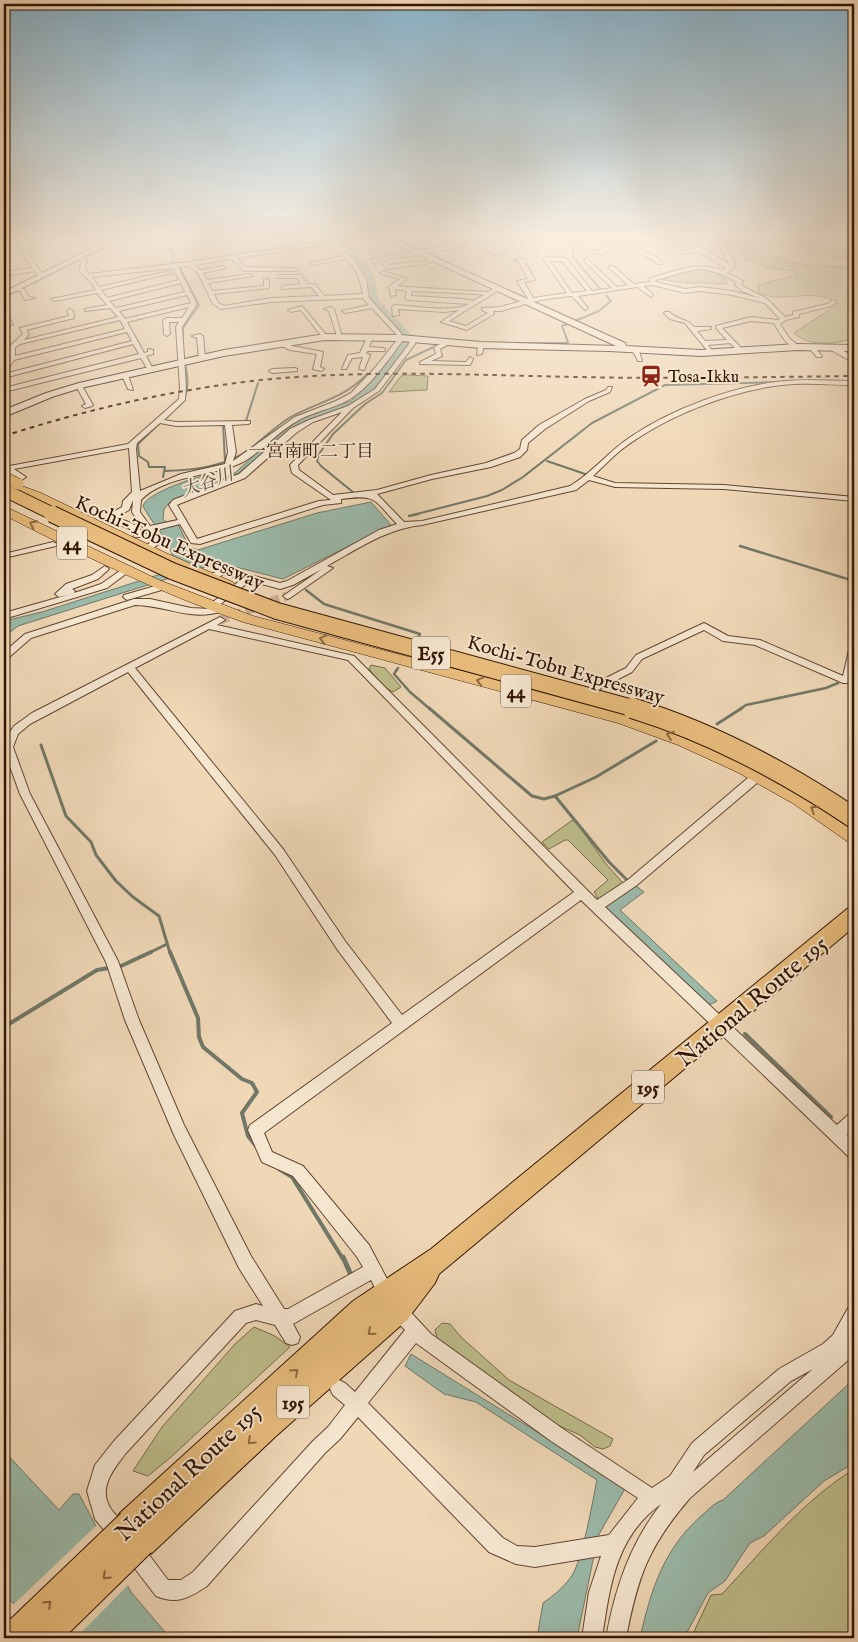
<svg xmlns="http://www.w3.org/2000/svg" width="858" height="1642" viewBox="0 0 858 1642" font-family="'IM FELL English','Noto Serif JP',serif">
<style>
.green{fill:#bebe8c;stroke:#786a48}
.water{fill:#9bbaaa;stroke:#717868}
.pier{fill:#f0d8b7}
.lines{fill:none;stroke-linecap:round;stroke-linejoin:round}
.stream-far4{stroke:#717868;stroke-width:2}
.stream-far3{stroke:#717868;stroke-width:2.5}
.stream-far2{stroke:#717868;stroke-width:3}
.stream-far1{stroke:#717868;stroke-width:4}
.stream{stroke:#717868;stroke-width:5}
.river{fill:#9bbaaa;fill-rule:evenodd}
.minor-tunnel{stroke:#cab193;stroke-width:9;stroke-dasharray:9 4.5;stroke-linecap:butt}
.minor-casing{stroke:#624631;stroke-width:2}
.tertiary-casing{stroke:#624631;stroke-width:2}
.secondary-casing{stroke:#321504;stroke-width:2}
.primary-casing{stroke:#321504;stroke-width:1}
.trunk-casing{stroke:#321504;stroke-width:2}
.minor{fill:#f5e6d0;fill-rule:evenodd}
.tertiary{fill:#f5e6d0;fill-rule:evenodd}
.secondary{fill:#f5e6d0;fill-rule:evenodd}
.primary{fill:#e8bc7c;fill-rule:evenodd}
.trunk{fill:#e8bc7c;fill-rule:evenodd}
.rail{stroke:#321504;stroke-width:2;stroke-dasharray:4.5 4.5;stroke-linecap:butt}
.primary-bridge-casing{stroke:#321504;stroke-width:12;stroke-linecap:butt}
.trunk-bridge-casing{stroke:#321504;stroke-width:31;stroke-linecap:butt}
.motorway-bridge-far2-casing{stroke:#321504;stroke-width:14;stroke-linecap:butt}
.motorway-bridge-far1-casing{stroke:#321504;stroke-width:18;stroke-linecap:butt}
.motorway-bridge-casing{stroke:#321504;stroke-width:22;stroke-linecap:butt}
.primary-bridge{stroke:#e8bc7c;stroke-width:11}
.trunk-bridge{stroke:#e8bc7c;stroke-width:29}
.motorway-bridge-far2{stroke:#e8bc7c;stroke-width:12}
.motorway-bridge-far1{stroke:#e8bc7c;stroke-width:16}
.motorway-bridge{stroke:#e8bc7c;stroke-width:20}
.oneway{stroke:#8d6840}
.labels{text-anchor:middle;stroke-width:4;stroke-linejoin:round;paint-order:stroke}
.far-poi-label{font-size:16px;fill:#321504;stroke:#f5e6d0;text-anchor:start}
.far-neighbourhood-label{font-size:18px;fill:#321504;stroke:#f5e6d0}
.far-water-label{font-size:18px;font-style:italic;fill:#574f3e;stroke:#f5e6d0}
.shield{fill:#f5e6d0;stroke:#6c5441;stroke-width:1}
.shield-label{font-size:19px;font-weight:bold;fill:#321504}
.street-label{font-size:20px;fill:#321504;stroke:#f5e6d0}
.near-street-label{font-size:24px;fill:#321504;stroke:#f5e6d0}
</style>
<rect width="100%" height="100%" fill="#f0d8b7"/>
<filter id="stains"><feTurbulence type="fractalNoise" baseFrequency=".004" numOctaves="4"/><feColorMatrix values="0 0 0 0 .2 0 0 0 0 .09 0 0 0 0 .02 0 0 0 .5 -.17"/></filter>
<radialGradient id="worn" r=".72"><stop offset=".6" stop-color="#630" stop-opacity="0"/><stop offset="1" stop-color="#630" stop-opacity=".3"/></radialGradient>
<g class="green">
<path d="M743,236C754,236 768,241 777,239V236H812L818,239L828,236H854V260L834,257L803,246L794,247L768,242C772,272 833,263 854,269V339C833,343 811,348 794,333L838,304C821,290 796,298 775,297C770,297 765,295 759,293L758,285L797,275L794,271L768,268L746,260L737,247Z"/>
<path d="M691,269C707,269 718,270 728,283C721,285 716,283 708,283C691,283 678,283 661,279Z"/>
<path d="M406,375L428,376L427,390L389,392L401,376Z"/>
<path d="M371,665L385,668L401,687L393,692L383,686L369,669Z"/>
<path d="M574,819L606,864L624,884L599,900L594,892L608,880L568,840H565L549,849L542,842Z"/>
<path d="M442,1323L450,1324L461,1337L509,1380L613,1439L610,1446L603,1449L595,1447L580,1435L555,1424L467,1364L454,1350L438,1341L435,1330Z"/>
<path d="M254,1327L275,1336L290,1347L171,1457L148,1476L133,1471L162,1427L235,1344Z"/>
<path d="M854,1469V1638H691L711,1595L722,1594C763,1550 803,1501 854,1469Z"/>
</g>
<g class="water">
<path d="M376,375L385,376L366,396L350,406L306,421L240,473L170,502L164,509L163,519L166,522L176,520L189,547L198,550L317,513L371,502L391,525L283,579L224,564L211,565L18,626L4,637V621L42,612L161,574L175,565C169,537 155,529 143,506C147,493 193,478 207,475L215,481L235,473L270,440L293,423L317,412L351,401Z"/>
<path d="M635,885L644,892L620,910L717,1001L709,1005L606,909L605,904Z"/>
<path d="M411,1354L626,1487L598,1536L577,1638H537L543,1603C553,1596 563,1588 571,1577C583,1560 592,1503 597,1480L476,1402L444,1394L405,1366Z"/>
<path d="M854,1379V1463L824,1481L764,1536L750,1543L725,1581L708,1593L684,1638H640C651,1590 663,1550 701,1516C708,1510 714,1503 723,1500Z"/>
<path d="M4,1451L59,1510L73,1494H79L131,1592L170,1638H57L4,1596Z"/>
</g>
<path class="pier" d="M98,1524L129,1584L76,1638H53L12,1606Z"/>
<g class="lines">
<g class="stream-far4">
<path d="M167,236V247L174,252L172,260L178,264L199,305L183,328V348"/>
<path d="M575,236L573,257L601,290"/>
<path d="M575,321L599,311L611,301L606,295"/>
<path d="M518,343H566L568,342L562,326L567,324"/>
<path d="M854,363V364"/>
<path d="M180,405C192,390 187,371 183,354"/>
<path d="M162,421L138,444L139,456L148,462L149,467H165L163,477"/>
<path d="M246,421L258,383"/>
<path d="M220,424H223L225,461"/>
<path d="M547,461L588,475"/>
<path d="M165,471C194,470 225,467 250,449C263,439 275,427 289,418C317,402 343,399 366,375"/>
<path d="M745,487L854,497"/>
<path d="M354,493L321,466L317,461L319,454L333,434L365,404L382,393L406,360L440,344"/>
<path d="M413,515L487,496L502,490L523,477L592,423L665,385L781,382"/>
</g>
<g class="stream-far3">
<path d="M409,516L418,514"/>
<path d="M740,546L854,581"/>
<path d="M306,590L324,604L420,634L418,637"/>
<path d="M398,668L394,674L410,692L430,709"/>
<path d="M740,709L746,705L826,688L838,683"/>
</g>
<g class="stream-far2">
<path d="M429,708L532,796L544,799L555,796L609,862L629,882"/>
<path d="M717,724L742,708"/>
<path d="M41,745L66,816L91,842L96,855L116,881L133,897L159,916L170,953"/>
<path d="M555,796L596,777L656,741"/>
<path d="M149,953L167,944"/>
</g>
<g class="stream-far1">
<path d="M170,952L198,1018L199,1037L203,1047L242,1079L252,1083L257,1092L242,1113L248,1136L256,1146"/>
<path d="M4,1027L97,970L121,966L151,952"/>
<path d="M745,1034L831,1117"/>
<path d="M279,1169L292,1177L343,1259"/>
</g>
<path class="stream" d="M343,1257L351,1275"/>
<path class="river" d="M341,236H350L345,242L369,266L375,279L378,299L413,337L407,348L368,395L364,396L359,393L400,345L403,337L371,302L367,279L361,267L337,242Z"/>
<path class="minor-tunnel" d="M220,620L287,596"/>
<g class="minor-casing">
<g id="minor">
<path d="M4,236H10L4,241Z"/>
<path d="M31,236H36L35,239L42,250L27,254L42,273L46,274V276L38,275L35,271L4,276V272L33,268L21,253L36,249L29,239Z"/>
<path d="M293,236H298L306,244L328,241L332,236H337L333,242L340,248L345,247L343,243C351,234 372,236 383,236L350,242V249L343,251L355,261L366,279L369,298L401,333L403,340C389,359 374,381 356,395C339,408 317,410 299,420C278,431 262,452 241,463C211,477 165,475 141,500L140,512L150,526L178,520L169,505L173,500L239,474L290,429L309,420L348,406L375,389L409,344L411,338L413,337L416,339L415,344L379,391L353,408L298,465L299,470L333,495L377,490L431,475L486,463L514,453L520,449L522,440L539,425L585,399L606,390L608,387H612L610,392L589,401L545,429L528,443L527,450L520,457L491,467L432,479L377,494L404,522L422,521L570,486C592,473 608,452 629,438C671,409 735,385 785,381C808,379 831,381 854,381V385C830,385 806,382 782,385C729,391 664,417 621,450C611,458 603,467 593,476L615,483L724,485L854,497V501L724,489L615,487L589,480L576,490L422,525C386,529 359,548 327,566L333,568L290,598L287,599L283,596L322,569L293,585L280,589L250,581L218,606L222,607V611C193,622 164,605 135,605L31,638L7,659L4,660V652L25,634L134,599H150L191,608L210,609L208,607L209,605L242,579L224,574L214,580H208V576L223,568L280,583L287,581L379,530L397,524C373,499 377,494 341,499V503L323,505L200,544L191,543L180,524L153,531L160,540V543L148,552L144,549L152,540L132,512L133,500L129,510L120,515L119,519C129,521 137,525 143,533L140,537H134V532C122,522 113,526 105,521L111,518L113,512L122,507L123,501L132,492L129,448L14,469L26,477L10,488L4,487V484L17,477L4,471V467L128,444L179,399L180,387L176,327L179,322H169L170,334L167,336L164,334L163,320L166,318H182L189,307L127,322L144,353L148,352V349L153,350V354L146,356L153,369L152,370H148L141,358L4,392V388L139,354L133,344L4,378V374L132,341L127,332L14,360L6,372L4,373V367L9,359V347L23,334L20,328L69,316L67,311L70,309L73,311L74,318L26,330L29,334L24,340L118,317L110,308L85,311V309L107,305L97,293L54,301L51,299L96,290L91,282L80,272L81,261L78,259V257L87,260L85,268L89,274L189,262L301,245ZM329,244L343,256L309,263L312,265L346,259C357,268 360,280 363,294L324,296L315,284H307L301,275H279L277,278H297L301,284L283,286L281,289L311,287L319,296L271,298L224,306L218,303L214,294L269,288V280L264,279V286L212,291L208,283L253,276L250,274L207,280L203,273L226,268L223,266L201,270L194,265L232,259L244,271H297L299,268L245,267L237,258ZM188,266L198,273L213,304L221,309L271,302L363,298L369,305L342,311L345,313L372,308L396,334L397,340L374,369L351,393L336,401L295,417L233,461L236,452L232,425L248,424L250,423V421L176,422L164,420L185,400L186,387L182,327L197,304L178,267ZM173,268L179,280L107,298L101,290L172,273L169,271L99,287L92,277ZM181,283L185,292L116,308L109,301ZM187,295L191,303L125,319L119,311ZM120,320L125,329L15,356V348L20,344ZM342,412L290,465L292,473L331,500L319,501L197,539L177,505L179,504L245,478L296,433L313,422ZM160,423L176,426L225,425L228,452L225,464L181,474L140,491L136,449L137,443Z"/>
<path d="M500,236H513L490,241L494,251L502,254L499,256L490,253L485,242L420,255L377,260L378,262L375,264L371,259Z"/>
<path d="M515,236H521L520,249L515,248Z"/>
<path d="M581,236H591L577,241L574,239Z"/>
<path d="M638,236H647L628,243L655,256L662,262V264H658C648,255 634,253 623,244L610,248L602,255L588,252L591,250L601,251L606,246Z"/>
<path d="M666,236C688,236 710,253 729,264L720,247L726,240L718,236L731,238V243L726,247L735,262L734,267L727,273L743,281L741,285L744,287L766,298L785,317L793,315V312L827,304L833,300L836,302L831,306L799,314V317L786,320L780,324L790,339L799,346V348C788,349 779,332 774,323L751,321L722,328L744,351V353H740L730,343L708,345L714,353L711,355L685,323L670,319L664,313L665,312H669C677,320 687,318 694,327H711V329L697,331L705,341L727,340L716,328V326L751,317L778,320L780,319L765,303L732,295L701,291L685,293L653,285L643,286L653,294L651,297L637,287L578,296L588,308L585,310L572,296H570L540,300L501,311H493L494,314L467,330L441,322L459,310L445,312L398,309L399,315L393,316L392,307L395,305C413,306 454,313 469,304L408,300L405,298L407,291L395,289L396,295L391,296L389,287L400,279L380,273L383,271L406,278V280L397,286L408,287L488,292L495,288H499V290L449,321L466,326L488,313L482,310V308L501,307L528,299L517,281L528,279L519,262L514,260L523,259L535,280L524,282L533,298L567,293L543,259L546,257L566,258L592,291L612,288L584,261L586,258L617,287L628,285L609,268V266H613L634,284L650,282V278C675,271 697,261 723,270L726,268L699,252L681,254V252L695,249ZM550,261H562L587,291L572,293ZM696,269C713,269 723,275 737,282L735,285L742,291L759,298L732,291L701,287L685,289L656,282L655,280ZM412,291L477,294L484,295L473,301L463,299L411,296Z"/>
<path d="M432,257L434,260L426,264L387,269L382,264L385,262L388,265L425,261Z"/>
<path d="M16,287L24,289L29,297L35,298L25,300L20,291L13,289Z"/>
<path d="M302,306L327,336V338H323L301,310L291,312L288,310Z"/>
<path d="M331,307L334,309L342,337L337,336L329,311L324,309Z"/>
<path d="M4,311L7,313L13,325L8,324L4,317Z"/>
<path d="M200,334L203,336L205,358L202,360L199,358L197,338L192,336Z"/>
<path d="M368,336L373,337L369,347L383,348L385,349V351H367L366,353L370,355L364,370L359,369L363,357L352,358L346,369H342L348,355L360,353Z"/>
<path d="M449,340L452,342L451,343L440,349L442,356L431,361L466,362L470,357L473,359L470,365L420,364V362L436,354L434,347Z"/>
<path d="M282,342L292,346L323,352L320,367L324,369L321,371L313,369L317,354L290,350L280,345V343Z"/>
<path d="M481,343L484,345L482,354L477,355L478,345Z"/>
<path d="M809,346H813L822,356L821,357H817L808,347Z"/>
<path d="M629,348L639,351L642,361H638L634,353L629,350Z"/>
<path d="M295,368L297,369V371L272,373L269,371L272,369Z"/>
<path d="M125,373L128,375L133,390L128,389L122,375Z"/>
<path d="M79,384L82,386L93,405L92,406L85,408L82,406L86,404L76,386Z"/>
<path d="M87,527L94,529L72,540H69L65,538Z"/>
<path d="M53,542L57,544L56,546L4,558V554Z"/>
<path d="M105,566L109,569L98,579L72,589L75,591L74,593L101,584L124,568H130L131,570L107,588L4,619V613L71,594L59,597L55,594L66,584L92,575Z"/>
<path d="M162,584L165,585V589L127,600L123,597L124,595Z"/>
<path d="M220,617L225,620L217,625L354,656L597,900L629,879L749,777L753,771H761L762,774L757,783L637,885L605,907L837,1125L849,1114L854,1112V1129L847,1135L854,1142V1159L849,1157L581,900L264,1133L272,1152L303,1166L369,1245L395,1294L393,1300L387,1302L381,1300L371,1280L293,1324L300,1337L298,1343L292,1345L286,1343L275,1325L256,1320L246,1323L126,1453C114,1469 97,1488 111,1509C117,1517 125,1524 129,1534L127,1541L120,1543L113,1541L95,1519L87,1491L95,1465L114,1441L235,1311L256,1304L263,1306L239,1268L174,1135L125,1020L106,962L20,794L4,750V741L14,726L32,713ZM209,629L348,660L574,892L402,1015L345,941L283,849L135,668ZM128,672L275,855L337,949L392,1023L250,1125L248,1130L262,1162L293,1176L357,1257L363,1267L288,1309H284L251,1256L184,1125L139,1020L118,961L30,794L13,747L18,734L30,724Z"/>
<path d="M704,623L728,636L760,640L843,676L849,650L854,647C854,660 855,672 849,683H843L755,645L723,641L704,630L642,659L632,672L601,688L597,693H591L589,691L594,684L626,668L636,655Z"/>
<path d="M397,1302L403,1304L431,1334L563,1429L652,1488L670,1476L692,1443L779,1369L823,1344L833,1335L848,1308L854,1306V1330L850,1337L854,1336V1355L690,1498C648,1547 638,1576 626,1638H606C615,1588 630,1544 661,1504C615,1537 610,1587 602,1638H582L589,1592L601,1556L535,1567L516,1564L489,1552L358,1417L340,1439L325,1453L207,1586C189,1598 177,1605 156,1596L126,1557L124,1550L126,1543L133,1541L140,1543L168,1580H181L193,1572L313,1441L328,1427L345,1405L333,1395L330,1389L333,1383L339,1380L345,1383L355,1392L405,1330L391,1316L389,1310L391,1304ZM416,1343L551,1441L638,1498L609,1535L535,1547L517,1546L503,1538L368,1403ZM813,1369L693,1472L704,1455L791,1381Z"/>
</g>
</g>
<g class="tertiary-casing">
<path id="tertiary" d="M831,346H837L854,358V363L831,350Z"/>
</g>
<g class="secondary-casing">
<g id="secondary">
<path d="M116,236H126L4,297V292Z"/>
<path d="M378,236H388L625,343L626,346L701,350L797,344L854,345V351L797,350L701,356L609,351L481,348L400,341L325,340L224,356L81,388L52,397L4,417V410L46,393L79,383L224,350L325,334L400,335L481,342L616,346Z"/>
</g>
</g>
<g class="primary-casing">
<g id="primary">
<path d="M14,483L41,493L166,553L233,582L235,585L233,588H223L156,559L33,499L10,490L8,487L10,484Z"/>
<path d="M4,506L159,580L253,616L622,713L689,737L778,779L806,795L854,828V844L848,842L794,804L737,772L678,745L618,723L243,622C160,593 82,555 4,515Z"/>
</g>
</g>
<g class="trunk-casing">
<path id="trunk" d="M854,906V927L439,1274L435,1283L407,1320L276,1436L152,1553L141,1558L130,1553L125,1542L127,1538L120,1535L115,1524L120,1513L353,1301L431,1249L847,909Z"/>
</g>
<use href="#minor" class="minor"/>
<use href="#tertiary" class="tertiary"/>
<use href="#secondary" class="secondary"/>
<use href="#primary" class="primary"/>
<use href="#trunk" class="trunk"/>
<path class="rail" d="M4,436C85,410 167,391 252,381C360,369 470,375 578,377C670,379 762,377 854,376"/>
<g class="primary-bridge-casing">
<path id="primary-bridge" d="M4,477L18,484"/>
</g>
<g class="trunk-bridge-casing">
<g id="trunk-bridge">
<path d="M12,1638L131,1524"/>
<path d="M43,1638L141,1542"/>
</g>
</g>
<g class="motorway-bridge-far2-casing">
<path id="motorway-bridge-far2" d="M4,490L55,515"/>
</g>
<g class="motorway-bridge-far1-casing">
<path id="motorway-bridge-far1" d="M52,514L172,571L277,611L636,709"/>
</g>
<g class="motorway-bridge-casing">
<path id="motorway-bridge" d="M632,708C713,733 784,771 854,818"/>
</g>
<use href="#primary-bridge" class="primary-bridge"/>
<use href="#trunk-bridge" class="trunk-bridge"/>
<use href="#motorway-bridge-far2" class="motorway-bridge-far2"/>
<use href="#motorway-bridge-far1" class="motorway-bridge-far1"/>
<use href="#motorway-bridge" class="motorway-bridge"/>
</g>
<defs><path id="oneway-chevron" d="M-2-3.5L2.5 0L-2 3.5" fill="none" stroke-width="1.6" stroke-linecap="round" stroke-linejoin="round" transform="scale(1.25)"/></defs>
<g class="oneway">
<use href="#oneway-chevron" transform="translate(33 524) rotate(-154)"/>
<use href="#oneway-chevron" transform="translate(323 639) rotate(-165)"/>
<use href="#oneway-chevron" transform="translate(480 681) rotate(-165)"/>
<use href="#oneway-chevron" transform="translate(670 735) rotate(-160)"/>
<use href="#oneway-chevron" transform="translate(814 809) rotate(-147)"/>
<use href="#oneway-chevron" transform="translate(371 1332) rotate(139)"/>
<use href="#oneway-chevron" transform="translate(295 1372) rotate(-42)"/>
<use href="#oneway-chevron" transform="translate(251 1441) rotate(137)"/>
<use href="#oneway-chevron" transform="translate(106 1576) rotate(136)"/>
<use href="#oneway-chevron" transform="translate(48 1604) rotate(-44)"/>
</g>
<linearGradient id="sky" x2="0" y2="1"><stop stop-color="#89b6cf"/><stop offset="0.51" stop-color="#f8eddf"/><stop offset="1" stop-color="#f8eddf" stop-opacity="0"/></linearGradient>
<rect width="858" height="466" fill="url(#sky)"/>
<defs>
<g id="station-bare" transform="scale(1.725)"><path d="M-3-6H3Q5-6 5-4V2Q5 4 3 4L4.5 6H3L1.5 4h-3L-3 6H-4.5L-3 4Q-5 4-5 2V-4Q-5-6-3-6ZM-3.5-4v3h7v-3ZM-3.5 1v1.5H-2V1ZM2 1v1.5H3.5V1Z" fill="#8f2418" stroke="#f5e6d0" stroke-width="2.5" paint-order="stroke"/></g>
</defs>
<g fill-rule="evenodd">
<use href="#station-bare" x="651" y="376"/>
</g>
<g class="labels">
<g class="far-poi-label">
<text x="668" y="382">Tosa-Ikku</text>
</g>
<g class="far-neighbourhood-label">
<text x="311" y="457">一宮南町二丁目</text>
</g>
<g class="far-water-label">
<text transform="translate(207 482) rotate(-20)" y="6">大谷川</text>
</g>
<g class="shield">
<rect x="57" y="526.5" width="30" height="33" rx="4"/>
<rect x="412" y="636.5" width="38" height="33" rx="4"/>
<rect x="501" y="674.5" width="30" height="33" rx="4"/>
<rect x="632" y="1070.5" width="32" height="33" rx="4"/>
<rect x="277" y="1385.5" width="32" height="33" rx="4"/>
</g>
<g class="shield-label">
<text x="72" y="550">44</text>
<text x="431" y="660">E55</text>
<text x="516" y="698">44</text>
<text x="648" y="1094">195</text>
<text x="293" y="1409">195</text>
</g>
<g class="street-label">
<text transform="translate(170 542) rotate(24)" y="7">Kochi-Tobu Expressway</text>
<text transform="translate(566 669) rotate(16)" y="7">Kochi-Tobu Expressway</text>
</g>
<g class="near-street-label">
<text transform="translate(752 1001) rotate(-40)" y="8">National Route 195</text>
<text transform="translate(188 1472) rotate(-43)" y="8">National Route 195</text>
</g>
</g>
<rect width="858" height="1642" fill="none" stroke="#f0d8b7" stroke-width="20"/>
<rect x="5" y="5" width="848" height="1632" fill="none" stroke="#321504" stroke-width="2.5"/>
<rect x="10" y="10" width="838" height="1622" fill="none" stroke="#321504"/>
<rect width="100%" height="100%" filter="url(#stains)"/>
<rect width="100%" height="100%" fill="url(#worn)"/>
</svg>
